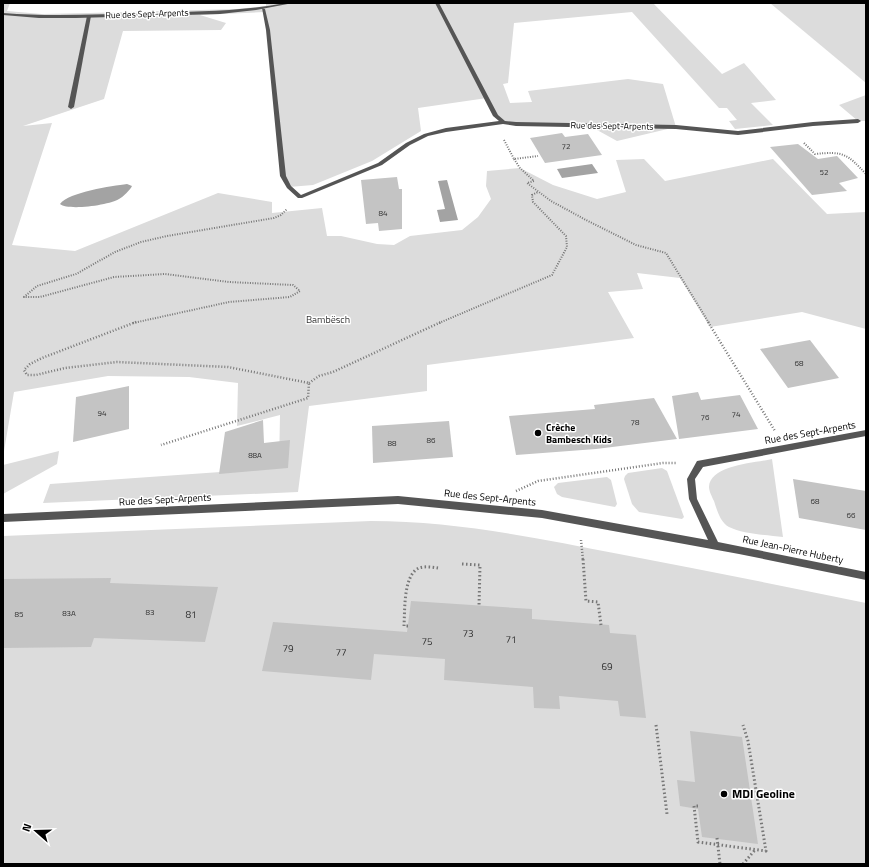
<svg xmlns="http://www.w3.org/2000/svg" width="869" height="867" viewBox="0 0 869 867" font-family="'Titillium Web',sans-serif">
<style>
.green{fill:#dcdcdc}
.water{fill:#a3a3a3}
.building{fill:#c4c4c4}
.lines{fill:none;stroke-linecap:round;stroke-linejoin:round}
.path-far2{stroke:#777;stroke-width:2;stroke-dasharray:1 1.5;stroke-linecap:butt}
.path-far1{stroke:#777;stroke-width:2.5;stroke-dasharray:1 2;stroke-linecap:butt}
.path{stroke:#777;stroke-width:3;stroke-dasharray:1.5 2.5;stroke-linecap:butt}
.lane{fill:#555;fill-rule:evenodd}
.street{fill:#555;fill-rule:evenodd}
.path-bridge{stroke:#777;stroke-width:3;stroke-dasharray:1.5 2.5;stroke-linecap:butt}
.poi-dot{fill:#000;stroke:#fff;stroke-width:1.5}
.labels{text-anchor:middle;stroke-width:3;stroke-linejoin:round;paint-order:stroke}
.number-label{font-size:8px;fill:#313131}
.far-street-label{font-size:9px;fill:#000;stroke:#fff}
.park-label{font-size:10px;fill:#333;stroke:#fff}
.poi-label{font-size:10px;font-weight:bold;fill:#000;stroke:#fff;text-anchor:start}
.street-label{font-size:10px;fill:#000;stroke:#fff}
.near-number-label{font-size:10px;fill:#313131}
.near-poi-label{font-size:12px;font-weight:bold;fill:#000;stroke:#fff;text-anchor:start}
</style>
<rect width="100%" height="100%" fill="#fff"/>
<g class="green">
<path d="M3,3H10L7,11L42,14L89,13L237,9L266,6V3H653L722,74L744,63L776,100L751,103L773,125L735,129L729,121L737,120L727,108H719L632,12L514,23L508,83L503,84L510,103L532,102L528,91L628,79L663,84L676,127L617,141L588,125L503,122L496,116L487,98L418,108L421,131L372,161L313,185L289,187L283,176L268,30L264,12L200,15L226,23L221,30L123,31L104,99L23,126L52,123L12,245L75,251L218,193L272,202V213L322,208L327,236H341L377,244L394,245L410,236L462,230L478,217L491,199L486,186L487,171L520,168L553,185L597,199L626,192L616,160L644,159L665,181L773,159L827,214L866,212V329L802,312L710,327L680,278L637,273L643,289L608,292L634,338L427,365V391L309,406L298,492L43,503L50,484L279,468L280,415L237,426L238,383L189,377L108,376L14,392L3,457Z"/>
<path d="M770,3H866V83Z"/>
<path d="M866,95V121H858L839,105Z"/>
<path d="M59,451L57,464L3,494V465Z"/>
<path d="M772,459L783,537C767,535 743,534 729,527C720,522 717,510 714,501C712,497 709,491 709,487C710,465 755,463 772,459Z"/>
<path d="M662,468L667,471L684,517L682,519L639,512L632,504L624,479L625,476L628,473Z"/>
<path d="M607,477L611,480L617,504L615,507L562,497L557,494L554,487L558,483Z"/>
<path d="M371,521C455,521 537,538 619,554C702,570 784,586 866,603V864H3V536Z"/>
</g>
<g class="water">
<path d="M592,164L598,173L562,178L557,169Z"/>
<path d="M447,180L458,220L440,222L437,210L445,209L438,181Z"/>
<path d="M127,184L132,186C130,190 123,197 119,199C110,205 68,211 60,204C69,192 112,186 127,184Z"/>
</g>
<g class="building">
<path d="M562,133L565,137L588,134L602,155L545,163L530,138Z"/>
<path d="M798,144L818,159L837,156L858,178L839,183L847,191L812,195L770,147Z"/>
<path d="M397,177L399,189H402V229L379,231L378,223L366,224L361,180Z"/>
<path d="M810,340L839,378L788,388L760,349Z"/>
<path d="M129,386V429L73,442L76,397Z"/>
<path d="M698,392L701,400L740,395L758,429L679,439L672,396Z"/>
<path d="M654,398L677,439L596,449L516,455L509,416L595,409L594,405Z"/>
<path d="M263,420L264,443L290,440L288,468L219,474L225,432Z"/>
<path d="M449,421L453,457L373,463L372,426Z"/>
<path d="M793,479L866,491V530L799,518Z"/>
<path d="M111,578L110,583L218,587L205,642L94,638L91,647L3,648V579Z"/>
<path d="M411,601L532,609V619L609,625L610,633L636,635L646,718L620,716L618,701L559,696L560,709L534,708L533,687L444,680L445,659L374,654L371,680L262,671L273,622L407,632Z"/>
<path d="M690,731L742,737L758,844L702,837L698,809L680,806L677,780L695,782Z"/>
</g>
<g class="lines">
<g class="path-far2">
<path d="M504,140L514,159L538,156"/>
<path d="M804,143L815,154C844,151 847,154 866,174"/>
<path d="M514,159L520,168L534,181L527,183L551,201L586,220L636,245L666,253L709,323"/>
<path d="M133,323L229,302L290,297L300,291L293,285L229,282L165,274L114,277L40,297H24L37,286L76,274L115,252L141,242L167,236L274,218L281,215L287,209"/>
<path d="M439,323L552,275L567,247L566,236L533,202L532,195L538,192"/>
</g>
<g class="path-far1">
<path d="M136,322L42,358L30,364L24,370L27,375H36L65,368L117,362L228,367L309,383L308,398L161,445"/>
<path d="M708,322L775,431"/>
<path d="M309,383L319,376L333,372L441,322"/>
<path d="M516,491L538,481L663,463H677"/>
<path d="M581,540L583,560"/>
</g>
<g class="path">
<path d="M583,559L586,601L598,602L601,625"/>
<path d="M462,564L480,565L479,606"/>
<path d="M408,626H404C405,611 403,575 419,568C425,566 432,567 438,568"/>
<path d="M656,725L667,814"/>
<path d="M698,806H694L698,842L766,851L748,741L743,725"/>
<path d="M743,864L755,850"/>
</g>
<g class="lane">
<path d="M435,3H439L498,115L505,121L516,122L676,125L738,131L813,122L858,119L861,121L858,123L813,126L738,135L676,129L516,126L503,124L446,132L428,136L410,145L382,165L302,198H298L287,188L280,176L266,30L262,8L265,9L270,30L286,176L291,186L301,195L378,163L406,143L424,134L446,128L499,121L493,116Z"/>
<path d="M89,15L91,16L74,107L71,109L68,107L87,16Z"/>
</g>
<g class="street">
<path d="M285,3H293L256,10L220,14L76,18H39L3,15V13C52,17 100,14 149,13C194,11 240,12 285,3Z"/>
<path d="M866,430V436L703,467L695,479L697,499L718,542L866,572V580L739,554L542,518L398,504L3,522V514L398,496L542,510L708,540L689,499L687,479L697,461Z"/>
</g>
<path class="path-bridge" d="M717,838L720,864"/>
</g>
<g class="poi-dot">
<circle cx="538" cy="433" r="4"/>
<circle cx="724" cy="794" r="4"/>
</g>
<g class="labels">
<g class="number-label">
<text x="566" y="149">72</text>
<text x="824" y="175">52</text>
<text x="383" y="216">84</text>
<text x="799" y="366">68</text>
<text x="102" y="416">94</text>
<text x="736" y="417">74</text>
<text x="705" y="420">76</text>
<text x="635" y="425">78</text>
<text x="431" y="443">86</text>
<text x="392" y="446">88</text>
<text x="255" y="458">88A</text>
<text x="815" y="504">68</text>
<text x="851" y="518">66</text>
<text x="150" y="615">83</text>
<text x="69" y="616">83A</text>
<text x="19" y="617">85</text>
</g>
<g class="far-street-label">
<text transform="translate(147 14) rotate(-2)" y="3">Rue des Sept-Arpents</text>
<text transform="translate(612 126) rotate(1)" y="3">Rue des Sept-Arpents</text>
</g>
<g class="park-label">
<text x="328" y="323">Bambësch</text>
</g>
<g class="poi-label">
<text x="546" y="431">Crèche<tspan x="546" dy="12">Bambesch Kids</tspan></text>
</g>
<g class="street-label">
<text transform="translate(810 432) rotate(-10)" y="4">Rue des Sept-Arpents</text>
<text transform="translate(490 497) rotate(6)" y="4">Rue des Sept-Arpents</text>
<text transform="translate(165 499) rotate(-3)" y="4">Rue des Sept-Arpents</text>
<text transform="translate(793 549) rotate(12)" y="4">Rue Jean-Pierre Huberty</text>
</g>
<g class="near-number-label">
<text x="191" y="618">81</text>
<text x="468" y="637">73</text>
<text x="511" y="643">71</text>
<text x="427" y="645">75</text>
<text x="288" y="652">79</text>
<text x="341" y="656">77</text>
<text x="607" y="670">69</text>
</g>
<g class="near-poi-label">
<text x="732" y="798">MDI Geoline</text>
</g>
</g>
<rect width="869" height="867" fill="none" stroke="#000000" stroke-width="8"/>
<g transform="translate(36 831) rotate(290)" stroke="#ffffff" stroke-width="3" paint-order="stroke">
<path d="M0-3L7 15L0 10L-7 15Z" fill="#000000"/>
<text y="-6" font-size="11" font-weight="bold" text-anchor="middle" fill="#000000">N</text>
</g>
</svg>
